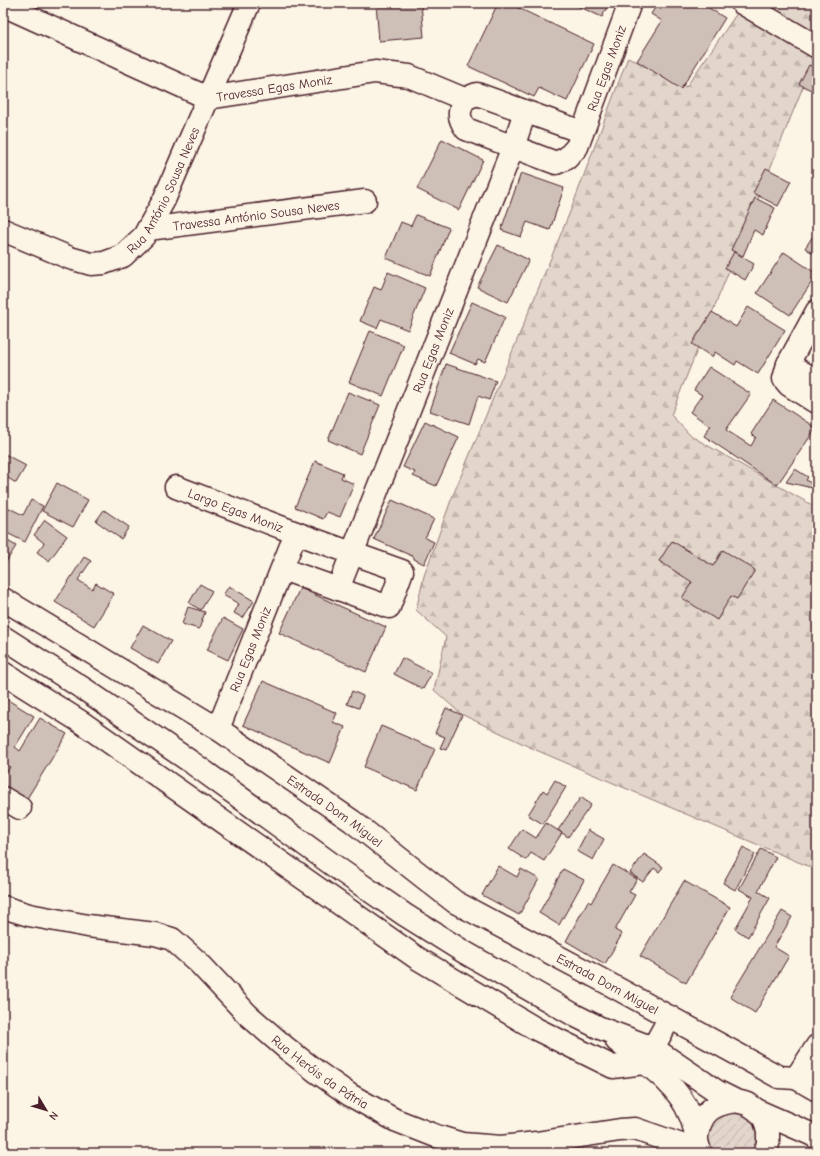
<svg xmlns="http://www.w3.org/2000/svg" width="820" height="1156" viewBox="0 0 820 1156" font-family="'Comic Neue',sans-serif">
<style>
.forest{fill:url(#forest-firs);stroke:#967a7a}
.garden{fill:url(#garden-furrows);stroke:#967a7a}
.building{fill:#cfc0b7;stroke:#4a1f2b}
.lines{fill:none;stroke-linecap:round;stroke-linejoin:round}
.minor-casing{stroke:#4a1f2b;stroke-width:25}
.major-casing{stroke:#4a1f2b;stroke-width:25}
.minor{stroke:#fcf5e5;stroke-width:22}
.major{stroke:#fcf5e5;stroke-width:22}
.labels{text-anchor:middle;stroke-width:3.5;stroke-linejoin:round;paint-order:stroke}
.street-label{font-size:13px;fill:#4a1f2b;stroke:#fcf5e5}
</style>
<defs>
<pattern id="forest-firs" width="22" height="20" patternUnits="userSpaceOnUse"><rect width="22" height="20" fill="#e2d5ca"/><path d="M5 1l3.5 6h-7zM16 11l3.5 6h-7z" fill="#c3b6ae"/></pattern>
<pattern id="garden-furrows" width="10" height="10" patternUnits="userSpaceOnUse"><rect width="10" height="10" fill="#e2d5ca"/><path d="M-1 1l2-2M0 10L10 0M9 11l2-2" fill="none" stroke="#c3b6ae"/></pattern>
</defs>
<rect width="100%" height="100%" fill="#fcf5e5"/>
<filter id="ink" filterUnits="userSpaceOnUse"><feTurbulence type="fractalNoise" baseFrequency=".025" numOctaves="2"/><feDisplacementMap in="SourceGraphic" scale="8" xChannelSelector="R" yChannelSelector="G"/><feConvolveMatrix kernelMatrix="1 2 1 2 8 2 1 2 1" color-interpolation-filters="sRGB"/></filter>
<g filter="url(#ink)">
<path class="forest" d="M744,3H817V52L671,415L691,436L817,508V870L536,750L461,714L434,690L446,637L416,610L424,576L451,500L572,207L628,57L686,87Z"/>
<path class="garden" d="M731,1110C736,1111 742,1112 747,1115C761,1124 758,1142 750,1153H713C708,1147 707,1143 707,1135C706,1119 719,1116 731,1110Z"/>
<g class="building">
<path d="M376,3H421L424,37L379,41Z"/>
<path d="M498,3H508L594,44L567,101L539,88L534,97L468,66Z"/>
<path d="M571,3H609L602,17Z"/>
<path d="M658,3H701L725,18L681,89L637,61L662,21L651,14Z"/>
<path d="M809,65L817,69V93L799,84Z"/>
<path d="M442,139L483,160L459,210L417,189Z"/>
<path d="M766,168L791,181L778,206L753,193Z"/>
<path d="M521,173L564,188L550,230L527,222L521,237L501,230Z"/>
<path d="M755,198L775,208L763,235L754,230L743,256L731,250Z"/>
<path d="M416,215L449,228L430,276L386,258L401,222L411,226Z"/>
<path d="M817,230V256L805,248Z"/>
<path d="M498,245L529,260L508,302L477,287Z"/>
<path d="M734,252L754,264L745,280L725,268Z"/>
<path d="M784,252L817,274L790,315L757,293Z"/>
<path d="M388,272L425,288L408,330L381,319L377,328L360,321L374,287L381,290Z"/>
<path d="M472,302L505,317L485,362L478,359L475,364L449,353Z"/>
<path d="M748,307L785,330L758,374L737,361L735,365L715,352L712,357L692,344L712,312L736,327Z"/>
<path d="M370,331L404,345L383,396L349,382Z"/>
<path d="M446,364L496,381L489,400L478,396L469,424L430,411Z"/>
<path d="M709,367L751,394L726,430L751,446L756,437L751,434L773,400L816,428L777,485L704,436L710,426L690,412L702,395L694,390Z"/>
<path d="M348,392L380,405L360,454L328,440Z"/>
<path d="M425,421L459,437L436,486L413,476L415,472L403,467Z"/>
<path d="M3,453L26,466L16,483L3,475Z"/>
<path d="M315,461L343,473L341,478L354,484L340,517L327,512L323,519L295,507Z"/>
<path d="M795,469L808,477L806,480L817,487V489L786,482Z"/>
<path d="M57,483L88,500L73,527L42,511Z"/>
<path d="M31,500L43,506L25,542L3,531V515L7,507L23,515Z"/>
<path d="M392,500L434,519L425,538L434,542L424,564L414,559V557L374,539Z"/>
<path d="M104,510L129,527L121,539L96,521Z"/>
<path d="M45,520L67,536L49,561L37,552L44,543L34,535Z"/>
<path d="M3,538L16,546L3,567Z"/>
<path d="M672,541L713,566L723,550L755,570L737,599L731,596L717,620L682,598L692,582L659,561Z"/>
<path d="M84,557L91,561L78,580L92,589L96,583L114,594L94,626L55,602Z"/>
<path d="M200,584L212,591L201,610L189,603Z"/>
<path d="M229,586L254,601L243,618L234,613L239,604L223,595Z"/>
<path d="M300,588L386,627L366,672L279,633Z"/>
<path d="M188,607L205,612L199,629L182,624Z"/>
<path d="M223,618L243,629L228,660L207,650Z"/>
<path d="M143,625L171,641L158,664L130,648Z"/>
<path d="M402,658L432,673L423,689L394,674Z"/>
<path d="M263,681L337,713L333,722L345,727L330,763L243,725Z"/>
<path d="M352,691L363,696L359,708L347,704Z"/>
<path d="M3,697L34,716L15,747L20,751L40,718L67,734L26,800L3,786V777L10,767L3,763Z"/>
<path d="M446,708L462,715L446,750L440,748L445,737L435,733Z"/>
<path d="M381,726L435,749L417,790L364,767Z"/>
<path d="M555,780L566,787L543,824L528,815L543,790L547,793Z"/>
<path d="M581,797L591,805L568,837L558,830Z"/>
<path d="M546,823L562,833L544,861L531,853L526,860L509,849L522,829L536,838Z"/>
<path d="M588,830L604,839L593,860L577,851Z"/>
<path d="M743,847L755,854L735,890L723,883Z"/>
<path d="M761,849L776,857L758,891L770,898L748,937L735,929L753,897L739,889Z"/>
<path d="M644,854L663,867L659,872L654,868L643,882L630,873Z"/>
<path d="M613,865L637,879L629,892L635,895L615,930L622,934L605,964L566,941L588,901L591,903Z"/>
<path d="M498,866L517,877L521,869L539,879L519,915L482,895Z"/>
<path d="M563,869L584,880L559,925L539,913Z"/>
<path d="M684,881L730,907L686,983L640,956Z"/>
<path d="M782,911L792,917L774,947L789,956L755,1013L730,997Z"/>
</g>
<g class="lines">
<g class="minor-casing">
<g id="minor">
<path d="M742,3L817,47"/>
<path id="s1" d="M3,5L208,98L375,72L409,76L464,99"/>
<path id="s2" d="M582,132L477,94L464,99C459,112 457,116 466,129L556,163L567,158L577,147L630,3"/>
<path id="s3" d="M148,229L365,201"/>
<path id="s4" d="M3,230L70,258L91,264L104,263L123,256L144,236L164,200L249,3"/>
<path d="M817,311L788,364L817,381"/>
<path d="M788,364L784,379L789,385L814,401H817"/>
<path id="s5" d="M176,487L296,533"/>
<path id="s6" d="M338,589L513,147L525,112"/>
<path id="s7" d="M3,599L218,729L352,821L455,902L600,979L779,1077L796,1078"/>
<path d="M3,673L81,722L417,958L536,1029L613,1067L644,1063"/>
<path id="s8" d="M218,729L296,533L402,571L389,607L282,569"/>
<path d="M3,798L20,808"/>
<path id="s9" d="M3,907L29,915L88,926L155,934L172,939L199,963L248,1015L286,1048L317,1072L350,1095L395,1120L436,1136L462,1144L501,1147L536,1143L620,1130L635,1129L690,1148L698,1153"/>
<path d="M817,1046L796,1078L817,1090"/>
<path d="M653,1048L670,1017"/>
</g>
</g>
<g class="major-casing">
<g id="major">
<path d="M3,637L87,691L191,762L340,870L405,915L464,952L576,1016L600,1028L653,1048L718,1092L736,1101L748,1104L758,1111L765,1120L768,1132V1144L765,1153"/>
<path d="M617,1041C643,1062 677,1082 690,1115C696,1127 695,1141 701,1153"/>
<path d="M758,1111L813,1135L817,1138"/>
<path d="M697,1136C701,1112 712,1104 736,1101"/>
</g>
</g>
<use href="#minor" class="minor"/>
<use href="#major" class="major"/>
</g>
</g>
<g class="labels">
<g class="street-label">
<text dy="5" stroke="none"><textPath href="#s2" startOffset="365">Rua Egas Moniz</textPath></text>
<text dy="5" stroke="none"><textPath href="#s1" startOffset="292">Travessa Egas Moniz</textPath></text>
<text dy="5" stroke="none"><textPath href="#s4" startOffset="206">Rua António Sousa Neves</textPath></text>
<text dy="5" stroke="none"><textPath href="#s3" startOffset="109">Travessa António Sousa Neves</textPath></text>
<text dy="5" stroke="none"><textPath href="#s6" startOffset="257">Rua Egas Moniz</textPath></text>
<text dy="5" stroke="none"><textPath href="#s5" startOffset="64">Largo Egas Moniz</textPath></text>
<text dy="5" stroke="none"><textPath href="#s8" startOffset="86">Rua Egas Moniz</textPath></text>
<text dy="5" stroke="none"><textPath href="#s7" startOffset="394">Estrada Dom Miguel</textPath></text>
<text dy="5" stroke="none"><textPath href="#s7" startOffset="718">Estrada Dom Miguel</textPath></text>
<text dy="5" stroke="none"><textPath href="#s9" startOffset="372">Rua Heróis da Pátria</textPath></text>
</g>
</g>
<rect width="820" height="1156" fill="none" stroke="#fcf5e5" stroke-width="16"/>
<rect x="8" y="8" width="804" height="1140" fill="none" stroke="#4a1f2b" stroke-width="1.5" filter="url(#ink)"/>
<g transform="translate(46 1110) rotate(128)" stroke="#fcf5e5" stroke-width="3" paint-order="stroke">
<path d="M0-3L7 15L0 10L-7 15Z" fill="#4a1f2b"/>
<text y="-6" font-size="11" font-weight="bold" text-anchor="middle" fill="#4a1f2b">N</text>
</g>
</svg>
